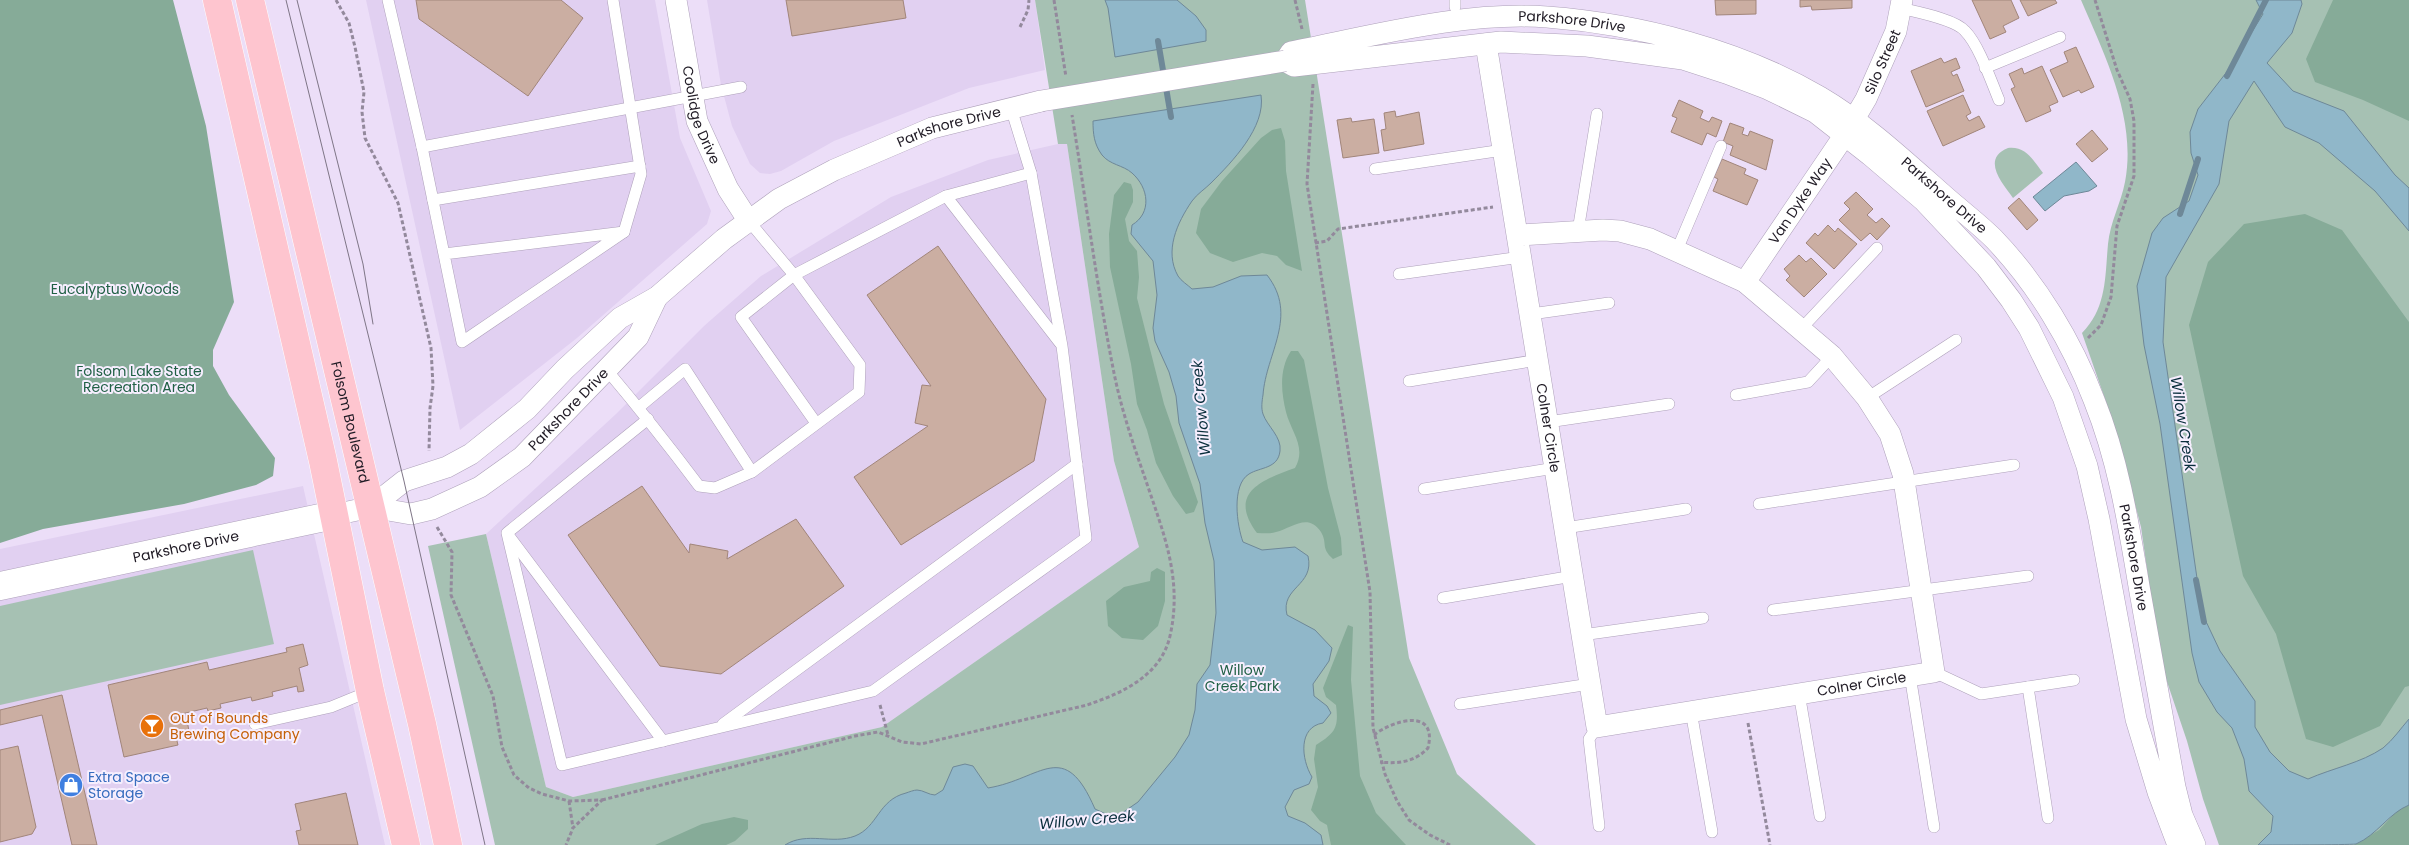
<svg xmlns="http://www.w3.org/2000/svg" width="2409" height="845" viewBox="0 0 2409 845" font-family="Poppins,sans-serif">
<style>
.built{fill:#e1d0f1}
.green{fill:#a6c1b3}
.forest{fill:#86ab98}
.water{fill:#90b7c9;stroke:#6e8898}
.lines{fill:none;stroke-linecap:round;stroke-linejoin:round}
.stream{stroke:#6e8898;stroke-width:6}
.building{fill:#cbaea2;stroke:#a1857a}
.service-casing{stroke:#aea1ba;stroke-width:12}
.minor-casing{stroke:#aea1ba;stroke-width:22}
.tertiary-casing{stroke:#aea1ba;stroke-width:29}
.primary-casing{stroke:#fff;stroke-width:29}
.path{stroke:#93899c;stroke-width:3;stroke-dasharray:4 2.5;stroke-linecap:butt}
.service{stroke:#fff;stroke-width:11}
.minor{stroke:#fff;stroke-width:21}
.tertiary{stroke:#fff;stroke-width:28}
.primary{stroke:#fec5cf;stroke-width:28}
.tram{stroke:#7e7586;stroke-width:1}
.minor-bridge-casing{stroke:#aea1ba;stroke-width:22;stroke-linecap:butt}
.minor-bridge{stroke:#fff;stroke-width:21}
.labels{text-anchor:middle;stroke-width:4;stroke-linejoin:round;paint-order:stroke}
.street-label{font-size:14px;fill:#201b25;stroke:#f6eefe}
.park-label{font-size:14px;fill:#206045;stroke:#f6eefe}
.food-label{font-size:14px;fill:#c56008;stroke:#f6eefe;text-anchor:start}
.shop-label{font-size:14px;fill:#366cbe;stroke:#f6eefe;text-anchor:start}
.water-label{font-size:15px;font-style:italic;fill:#092e3c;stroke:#f6eefe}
</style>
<rect width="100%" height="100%" fill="#ecdef8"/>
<g class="built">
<path d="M366,0H655L680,138L711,211L707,224L577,338L460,430Z"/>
<path d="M707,0H1035L1045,70L969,88L834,141L781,171L770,174L760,173L750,164L732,126L721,85Z"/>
<path d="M1058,144H1067L1114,461L1139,547L882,727L573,797L546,787L486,534L616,414L704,326L761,276L891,197L988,160Z"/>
<path d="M303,486L385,845H0V549Z"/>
</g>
<g class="green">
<path d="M1035,0H1305L1409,658L1457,774L1536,845H495L428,546L486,534L546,787L573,797L882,727L1139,547L1114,461L1067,144H1058Z"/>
<path d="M2081,0H2409V845H2219L2203,799L2187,741L2160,661L2141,527L2114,425L2082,333C2107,308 2105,276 2108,244C2110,222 2121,203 2125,182C2137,119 2105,56 2081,0Z"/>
<path d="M2008,148C2026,146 2033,160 2043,173L2013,198C2002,183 1981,159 2008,148Z"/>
<path d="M253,550L274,644L0,705V606Z"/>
</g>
<g class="forest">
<path d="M0,0H173L206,126L234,302L213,350V366L229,395L275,458L273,476L256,485L184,504L43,529L0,543Z"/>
<path d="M2333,0H2409V121L2363,100L2315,82L2306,59Z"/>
<path d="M1281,128L1285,141L1286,171L1302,271L1286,265L1277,256L1262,253L1233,262L1210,253L1196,233L1201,209L1222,181L1261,138L1272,130Z"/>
<path d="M1124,182L1131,184L1133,190V202L1125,219L1129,241L1137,251L1139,277L1137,298L1164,404L1198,502L1194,512L1186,514L1173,496L1156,463L1147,430L1137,404L1131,364L1110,267L1109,234L1114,195Z"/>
<path d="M2305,214L2342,230L2409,322V686L2405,687L2380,726L2333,747L2306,739L2276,634L2243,576L2189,325L2208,262L2244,224Z"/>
<path d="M1291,351H1298L1304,360L1328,488L1341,538L1342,555L1333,559C1320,547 1328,544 1321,532C1308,512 1292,528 1276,532C1271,534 1263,533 1257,533C1227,493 1262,480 1295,468C1307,447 1291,432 1286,412C1281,392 1279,369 1291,351Z"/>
<path d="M1157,568L1165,572V601L1158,626L1143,640L1122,638L1108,626L1106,601L1124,587L1150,581L1151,572Z"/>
<path d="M1348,625L1353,627L1351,680L1360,776L1376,813L1406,845H1331L1327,825L1320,821L1311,810L1318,787L1314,759L1316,745C1335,733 1339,728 1336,705L1326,697L1323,688Z"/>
<path d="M2409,805V845H2354L2379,830L2398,810Z"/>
<path d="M734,817L748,820V829L735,841L726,845H655L702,824Z"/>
</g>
<g class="water">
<path d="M1105,0H1177L1196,16L1206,30V41L1115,57L1108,8Z"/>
<path d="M2256,0H2301L2302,4L2292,33L2267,63L2293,91L2344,111L2395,175L2409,188V231L2375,191L2319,143L2285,127L2254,81L2229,121L2219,184L2166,277L2163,342L2202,613L2220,651L2255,701V727L2270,752L2289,771L2308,779C2333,768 2361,763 2383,748C2393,740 2401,728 2409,719V805C2389,813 2377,835 2356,844C2345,845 2275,845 2258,845L2271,832L2273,816L2249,791L2244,759L2232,728L2217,712L2199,682L2192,653L2160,424L2144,345L2137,286L2152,233L2163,218L2189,201L2198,175L2191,153L2190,132L2198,109L2229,69L2263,14Z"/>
<path d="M1261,95C1266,127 1232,162 1211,183C1205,189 1197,194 1192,201C1177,223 1164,251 1178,276C1181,281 1188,285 1192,289L1213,287L1241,276L1267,275C1299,316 1266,353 1263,395C1262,401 1261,408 1263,414C1267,426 1282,437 1280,451C1278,469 1260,467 1249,474C1231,485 1237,526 1243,542L1262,550L1295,547L1308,556C1315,586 1280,587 1287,615L1315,630L1332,648L1329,661L1313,684L1314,696L1327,706L1331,713L1323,723C1298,727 1301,759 1312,777L1309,784L1294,790L1285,807L1288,816L1305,823L1321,835L1323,845H785C807,831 832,845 855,836C878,827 878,800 906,793C909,792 914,790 917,790C923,790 929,795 935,795L943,790L953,767L965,764L973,766L988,788C1042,779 1064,737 1095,809L1108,815L1122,813L1138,802L1175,757L1189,735L1195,710L1197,684L1210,665L1216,613L1214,561L1205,523L1200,484L1179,423L1176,396L1169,372L1155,341L1153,328L1157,295L1153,261L1131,234L1132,225C1152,213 1149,188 1132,173C1123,165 1110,165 1102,155C1094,144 1093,134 1093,121Z"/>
<path d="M2076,162L2097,186L2089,191L2064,196L2045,211L2033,197Z"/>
</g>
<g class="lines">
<g class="stream">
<path d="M1158,41L1171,117"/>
<path d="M2227,76L2266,0"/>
<path d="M2180,214L2198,159"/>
<path d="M2196,580L2204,622"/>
</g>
</g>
<g class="building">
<path d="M416,0H561L583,18L528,96L419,19Z"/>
<path d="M786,0H903L906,18L792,36Z"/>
<path d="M1715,0H1756V14L1716,15Z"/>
<path d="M1800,0H1852V8L1812,10L1811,6L1800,7Z"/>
<path d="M1972,0H2011L2019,18L2003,26L2006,32L1990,39Z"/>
<path d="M2020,0H2055L2057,3L2028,16Z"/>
<path d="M2076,47L2094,87L2081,93L2079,90L2063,97L2050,70L2068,62L2064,52Z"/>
<path d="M1941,58L1944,63L1956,58L1960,68L1951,72L1953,76L1957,74L1964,91L1926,107L1911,71Z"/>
<path d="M2042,66L2058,102L2049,106L2051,111L2026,122L2011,89L2015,87L2009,74L2022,68L2024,74Z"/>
<path d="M1963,95L1971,113L1966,116L1969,121L1979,116L1985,127L1943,146L1927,111Z"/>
<path d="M1679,100L1703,111L1700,118L1709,122L1712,117L1722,121L1716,137L1707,133L1702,145L1671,132L1677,118L1672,116Z"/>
<path d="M1395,111L1396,117L1419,112L1424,144L1384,151L1381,130L1386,129L1384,113Z"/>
<path d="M1351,118L1352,122L1374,119L1379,153L1343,158L1337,120Z"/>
<path d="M1730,123L1744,128L1742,134L1748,136L1750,131L1773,140L1766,170L1730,155L1733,146L1723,142Z"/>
<path d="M2092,130L2108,149L2092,162L2076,144Z"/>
<path d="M1722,159L1746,169L1744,174L1758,180L1747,205L1713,191L1718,179L1714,177Z"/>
<path d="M1856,192L1873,209L1867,215L1876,223L1882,218L1890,226L1877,240L1870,233L1861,241L1839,220L1850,209L1844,203Z"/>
<path d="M2019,198L2038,220L2027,230L2008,208Z"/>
<path d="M1828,225L1835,232L1838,228L1857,244L1834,269L1806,243L1815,233L1818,236Z"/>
<path d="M938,246L1046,399L1034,461L901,545L854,477L928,426L915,423L922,385L931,386L867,295Z"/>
<path d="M1799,255L1806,262L1811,258L1827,274L1804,297L1786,280L1790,276L1784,269Z"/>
<path d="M642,486L689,553L690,544L728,551L727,559L796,519L844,586L721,674L660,666L568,535Z"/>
<path d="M303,644L308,665L299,668L304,691L298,692L297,686L272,692L273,696L252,701L251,697L220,704L221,708L208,711L207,708L177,715V717L186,715L189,731L181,733L182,736L176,737L178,745L124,757L108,685L207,662L209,670L287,652L286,648Z"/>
<path d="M62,695L97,845H72L42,715L0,725V710Z"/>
<path d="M18,746L36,827L32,834L0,842V750Z"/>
<path d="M346,793L358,845H299L296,831L301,830L295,804Z"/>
</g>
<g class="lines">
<g class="service-casing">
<g id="service">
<path d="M388,0L422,147"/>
<path d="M613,0L641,174L624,232"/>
<path d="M1455,0V7"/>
<path d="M1900,8C1916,12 1955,19 1965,31C1979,45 1991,81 1999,100"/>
<path d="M1985,68L2060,37"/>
<path d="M1375,169L1503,150"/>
<path d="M1031,173L946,196L1060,343"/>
<path d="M433,200L640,166"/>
<path d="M748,220L794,275L860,365L859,392L752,472"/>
<path d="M1578,231L1597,114"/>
<path d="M1677,250L1721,146"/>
<path d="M444,254L624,232L462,342L422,147L741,87"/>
<path d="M1399,274L1521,257"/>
<path d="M1531,314L1609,303"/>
<path d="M1801,329L1877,248"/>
<path d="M606,369C638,407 669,446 699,486L715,488L752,472L685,369L638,408"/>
<path d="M1409,381L1538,360"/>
<path d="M1736,395L1808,382L1832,356"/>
<path d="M1867,398L1956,340"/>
<path d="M648,419L507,533L562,765L873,691L1086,538L1062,346L1031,173L1011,108"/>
<path d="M1548,422L1669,404"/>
<path d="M816,423L741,317L794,275L946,196"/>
<path d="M1424,489L1555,468"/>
<path d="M1759,504L2014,465"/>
<path d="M1565,528L1686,509"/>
<path d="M509,536L663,741"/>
<path d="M1443,598L1573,576"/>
<path d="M1773,610L2028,576"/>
<path d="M1582,635L1703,618"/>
<path d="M1934,672L1981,694L2074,680"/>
<path d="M1910,675L1934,827"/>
<path d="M2028,687L2048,818"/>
<path d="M1799,693L1820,816"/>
<path d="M1460,704L1590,684"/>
<path d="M1691,711L1712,832"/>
<path d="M255,724L331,707L370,691"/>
<path d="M723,724L1077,464"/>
<path d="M1597,727L1589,739L1599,826"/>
</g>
</g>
<g class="minor-casing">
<g id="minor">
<path id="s1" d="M676,0L697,121L728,189L748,220"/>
<path id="s2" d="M1486,44L1597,727L1934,672L1903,474L1890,434L1867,398L1832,356L1745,282L1650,239L1620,231L1603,230L1518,235"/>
<path id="s3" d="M1745,282L1844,136L1866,99L1896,31L1902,0"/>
<path id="s4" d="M371,507L404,481L447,467L471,454L527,409L565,369L620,318L657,297L724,239L779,199L834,170L932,128L1041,101"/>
<path id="s5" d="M334,515L371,507L411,514L432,509L480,487L522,457L638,337L657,297"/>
<path id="s6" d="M2178,845L2158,792L2136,719L2099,519L2087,466L2063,397L2029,328L2011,300L1986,267L1924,201L1870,155L1815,112L1768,89L1726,73L1683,59L1587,46L1501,42L1294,66L1285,61L1291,52C1372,36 1465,11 1547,17C1639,24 1740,50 1820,97C1866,124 1907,163 1948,199C1963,212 1980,225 1994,239C2037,284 2072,342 2094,400C2119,462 2129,527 2140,592C2152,657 2163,722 2175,787L2182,815L2195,845"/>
</g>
</g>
<g class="tertiary-casing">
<g id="tertiary">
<path id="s7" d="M0,586L334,515"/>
</g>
</g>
<g class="primary-casing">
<g id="primary">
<path d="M217,0L323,461L370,691L406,845"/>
<path id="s8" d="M250,0L422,724L448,845"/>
</g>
</g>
<g class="path">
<path d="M336,0L349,23L355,47L364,92L362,112L365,138L398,203L431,348L433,386L430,408L429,451"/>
<path d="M1054,0L1066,77"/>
<path d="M1295,0L1302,29"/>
<path d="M1020,27L1028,10L1029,0"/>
<path d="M1313,84L1307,184L1370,592L1373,728L1385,774L1397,801L1409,820L1430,835L1450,845"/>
<path d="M1315,243L1327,241L1338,229L1493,207"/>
<path d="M2088,338L2101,325L2111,297L2117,226L2134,176V121L2130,99L2117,70L2095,0"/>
<path d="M437,527L452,552L451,595L493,696L502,747L514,775L529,788L542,794L569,801L602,800L573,828L566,845"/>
<path d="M880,705L888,735"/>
<path d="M1748,723L1770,845"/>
<path d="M1374,735C1393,720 1438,707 1428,748C1415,762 1398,764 1380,762"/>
<path d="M602,800L855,736L878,732L902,742L921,744L1087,705C1122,693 1161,676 1170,636C1183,578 1163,532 1145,478C1133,444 1121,408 1114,373C1097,288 1086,201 1072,115"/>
<path d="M569,801L573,828"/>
</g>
<use href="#service" class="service"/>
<use href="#minor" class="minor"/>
<use href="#tertiary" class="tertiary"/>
<use href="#primary" class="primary"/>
<g class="tram">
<path d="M286,0L404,481L485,845"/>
<path d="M297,0L363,264L373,324"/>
</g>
<g class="minor-bridge-casing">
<path id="minor-bridge" d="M1041,101L1285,61"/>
</g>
<use href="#minor-bridge" class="minor-bridge"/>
</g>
<defs>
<g id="bar-disc" transform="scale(1.25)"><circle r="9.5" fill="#e8710a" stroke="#f6eefe"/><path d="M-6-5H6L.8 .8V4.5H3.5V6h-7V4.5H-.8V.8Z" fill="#fff"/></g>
<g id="shop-disc" transform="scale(1.25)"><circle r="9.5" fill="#3f7fe0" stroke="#f6eefe"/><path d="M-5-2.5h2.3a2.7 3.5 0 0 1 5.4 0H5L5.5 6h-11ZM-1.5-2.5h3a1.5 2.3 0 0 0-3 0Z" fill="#fff"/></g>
</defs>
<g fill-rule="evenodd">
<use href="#bar-disc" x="152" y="726"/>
<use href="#shop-disc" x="71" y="785"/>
</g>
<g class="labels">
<g class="street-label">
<text dy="5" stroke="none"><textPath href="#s6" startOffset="1686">Parkshore Drive</textPath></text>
<text dy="5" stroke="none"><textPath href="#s3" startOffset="260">Silo Street</textPath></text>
<text dy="5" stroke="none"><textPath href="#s1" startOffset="118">Coolidge Drive</textPath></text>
<text dy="5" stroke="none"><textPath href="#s4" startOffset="701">Parkshore Drive</textPath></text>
<text dy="5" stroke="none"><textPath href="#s6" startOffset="2106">Parkshore Drive</textPath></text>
<text dy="5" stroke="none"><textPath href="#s3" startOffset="98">Van Dyke Way</textPath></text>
<text dy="5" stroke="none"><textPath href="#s5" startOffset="271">Parkshore Drive</textPath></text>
<text dy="5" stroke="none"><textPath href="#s8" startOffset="434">Folsom Boulevard</textPath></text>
<text dy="5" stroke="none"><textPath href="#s2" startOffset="389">Colner Circle</textPath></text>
<text dy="5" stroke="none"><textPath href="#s7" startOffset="190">Parkshore Drive</textPath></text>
<text dy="5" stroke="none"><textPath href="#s6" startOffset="2526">Parkshore Drive</textPath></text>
<text dy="5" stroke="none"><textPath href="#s2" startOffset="960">Colner Circle</textPath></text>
</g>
<g class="park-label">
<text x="115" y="294">Eucalyptus Woods</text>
<text x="139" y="376">Folsom Lake State<tspan x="139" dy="16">Recreation Area</tspan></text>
<text x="1242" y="675">Willow<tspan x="1242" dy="16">Creek Park</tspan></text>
</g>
<g class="food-label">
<text x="170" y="723">Out of Bounds<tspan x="170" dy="16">Brewing Company</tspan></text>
</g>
<g class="shop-label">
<text x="88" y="782">Extra Space<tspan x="88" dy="16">Storage</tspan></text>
</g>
<g class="water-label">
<text transform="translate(1201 408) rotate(-95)" y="5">Willow Creek</text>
<text transform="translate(2183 424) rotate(81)" y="5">Willow Creek</text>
<text transform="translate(1087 820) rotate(-5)" y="5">Willow Creek</text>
</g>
</g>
</svg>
